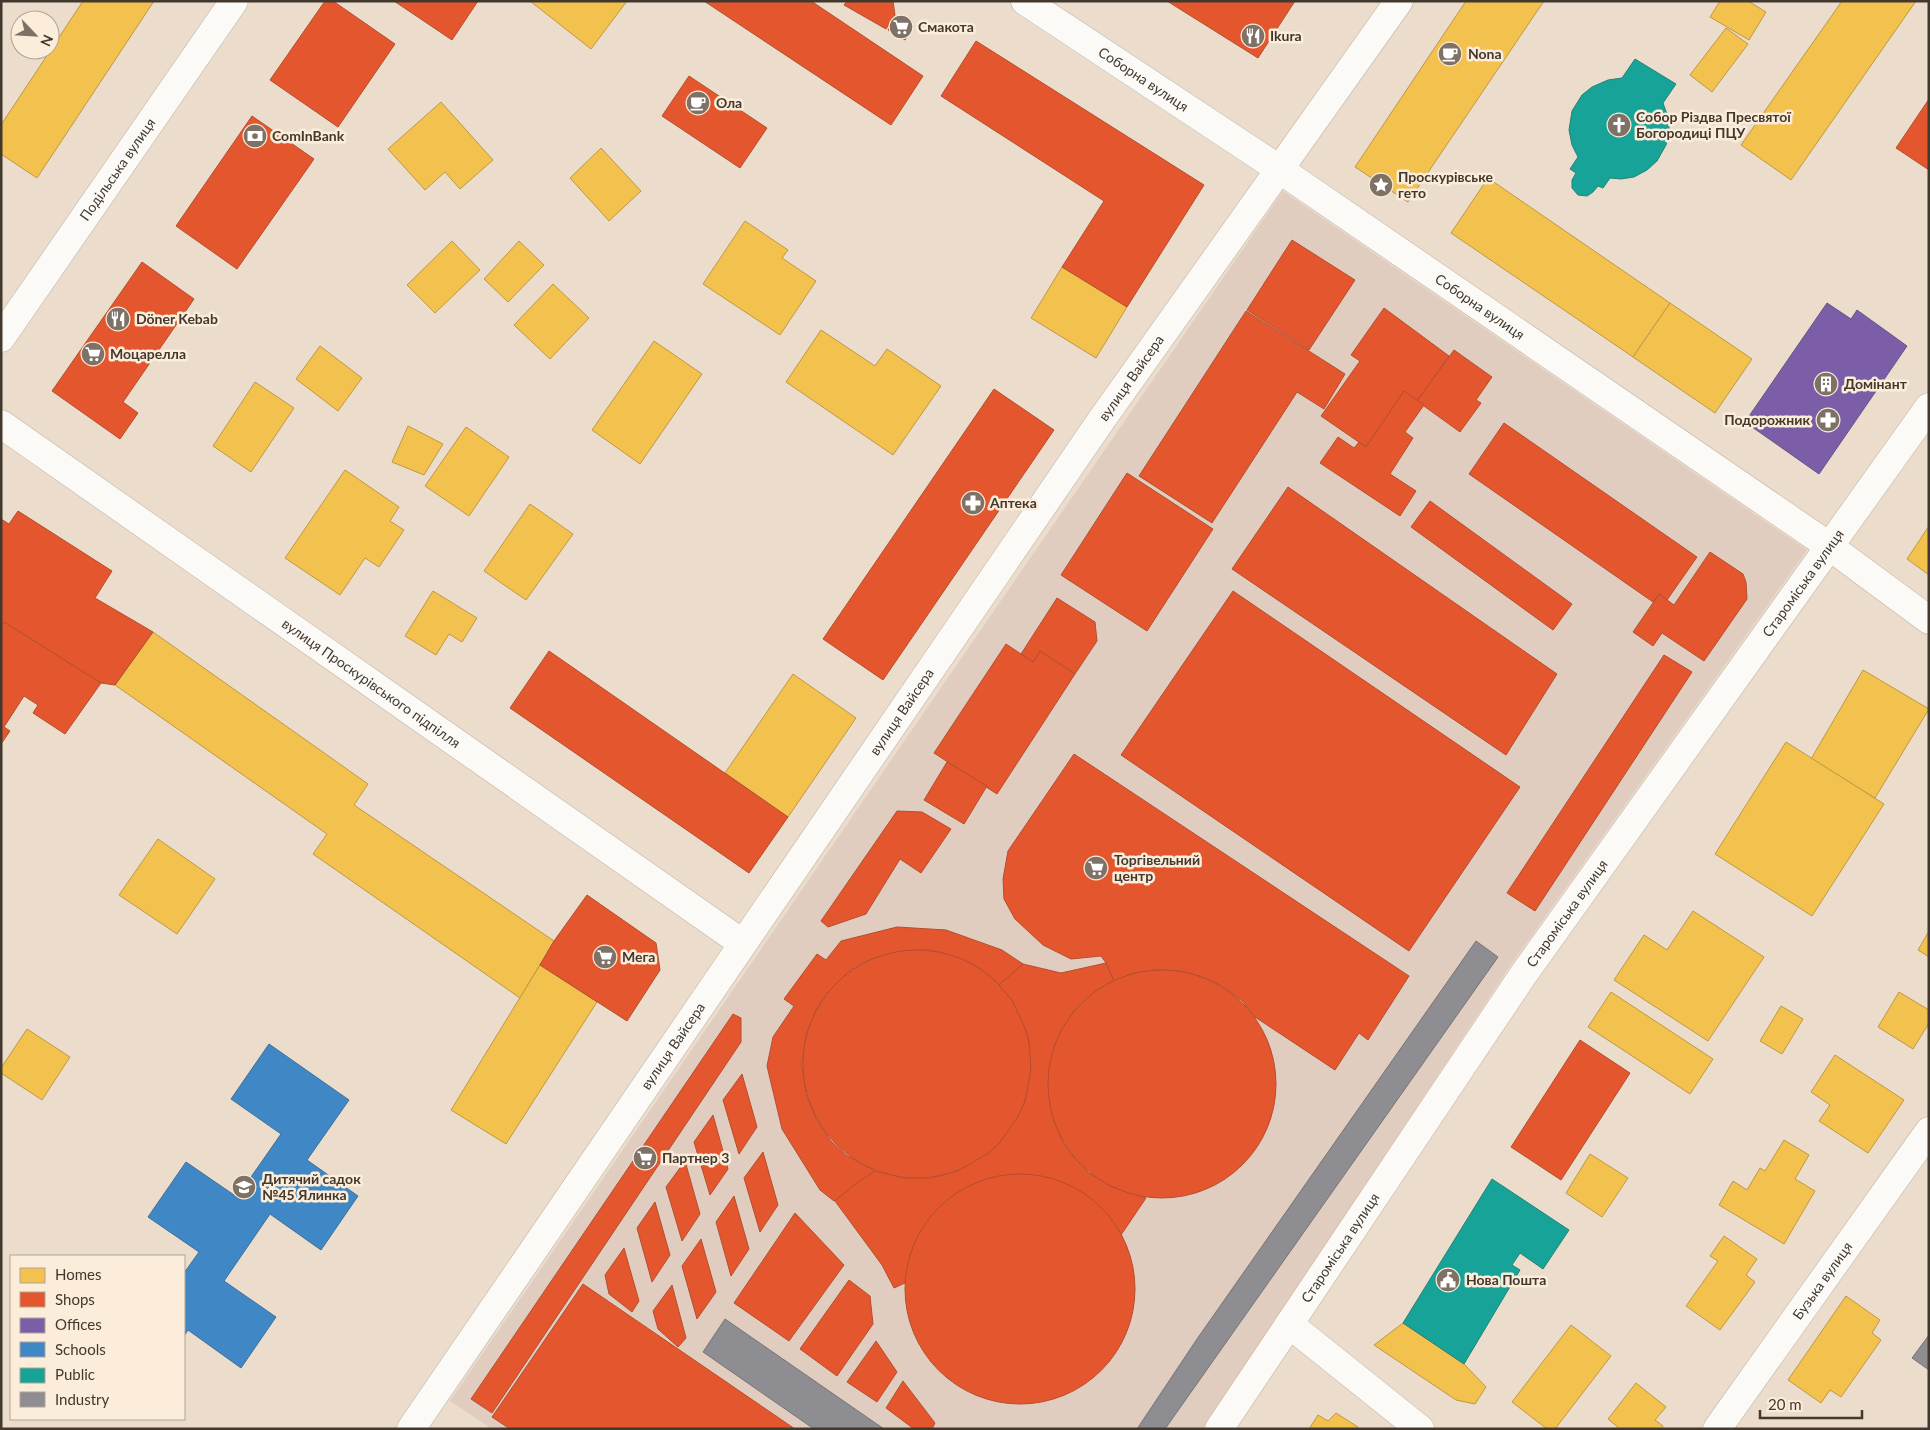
<svg xmlns="http://www.w3.org/2000/svg" width="1930" height="1430" viewBox="0 0 1930 1430" font-family="Lato,sans-serif">
<style>
.commercial{fill:#e0cdc0}
.homes{fill:#f2c14e;stroke:#be9844}
.shops{fill:#e4572e;stroke:#b44e2e}
.offices{fill:#7b5ea7;stroke:#6a5382}
.schools{fill:#3f88c5;stroke:#407097}
.public{fill:#17a398;stroke:#248378}
.industry{fill:#8d8d92;stroke:#777474}
.lines{fill:none;stroke-linecap:round;stroke-linejoin:round}
.minor-casing{stroke:#bdb2a5;stroke-width:29}
.minor{stroke:#fcfaf7;stroke-width:28}
.labels{text-anchor:middle;stroke-width:5;stroke-linejoin:round;paint-order:stroke}
.poi-label{font-size:14px;font-weight:bold;fill:#43382d;stroke:#fcecda;text-anchor:start}
.street-label{font-size:14px;fill:#43382d;stroke:#fcecda}
</style>
<rect width="100%" height="100%" fill="#ebdccc"/>
<path class="commercial" d="M1283,191L1807,550L1510,966L1204,1429H492L450,1401Z"/>
<g class="homes">
<path d="M83,1H154L37,178L1,154V125Z"/>
<path d="M530,1H627L591,49Z"/>
<path d="M1466,1H1544L1408,202L1355,167Z"/>
<path d="M1720,1H1748L1766,12L1749,40L1710,17Z"/>
<path d="M1842,1H1916L1791,180L1741,145Z"/>
<path d="M1726,28L1748,44L1712,92L1690,75Z"/>
<path d="M441,102L493,160L460,189L445,172L425,190L388,149Z"/>
<path d="M601,148L641,191L609,221L570,178Z"/>
<path d="M1488,178L1670,303L1633,357L1451,233Z"/>
<path d="M745,221L788,250L782,258L816,281L780,335L703,284Z"/>
<path d="M452,241L480,270L435,313L407,285Z"/>
<path d="M519,241L544,265L508,302L484,279Z"/>
<path d="M1062,267L1127,307L1096,358L1031,318Z"/>
<path d="M553,284L589,318L550,359L514,325Z"/>
<path d="M1670,303L1752,359L1715,413L1633,357Z"/>
<path d="M821,330L875,366L887,349L941,386L893,455L786,382Z"/>
<path d="M654,341L702,374L640,464L592,430Z"/>
<path d="M320,346L362,378L338,411L296,379Z"/>
<path d="M255,382L294,408L251,472L213,446Z"/>
<path d="M408,426L443,444L424,475L392,462Z"/>
<path d="M466,427L509,457L469,516L425,486Z"/>
<path d="M345,470L399,507L390,521L404,530L379,567L365,558L340,595L285,558Z"/>
<path d="M530,504L573,534L526,600L484,571Z"/>
<path d="M1929,526V575L1907,559Z"/>
<path d="M433,591L477,618L462,642L449,634L436,655L405,636Z"/>
<path d="M153,632L368,784L354,805L554,941L520,998L313,854L327,834L115,685Z"/>
<path d="M1863,670L1929,709L1875,798L1811,759Z"/>
<path d="M793,674L856,718L788,817L725,773Z"/>
<path d="M1786,742L1884,804L1812,916L1715,854Z"/>
<path d="M158,839L215,879L177,934L119,895Z"/>
<path d="M1693,911L1764,957L1708,1041L1614,980L1644,935L1667,950Z"/>
<path d="M1929,931V957L1918,950Z"/>
<path d="M540,965L597,1002L506,1144L451,1110Z"/>
<path d="M1611,992L1713,1059L1690,1094L1588,1027Z"/>
<path d="M1899,992L1929,1010V1023L1913,1049L1878,1027Z"/>
<path d="M1781,1006L1803,1019L1782,1054L1760,1041Z"/>
<path d="M27,1029L70,1057L42,1100L1,1073V1068Z"/>
<path d="M1835,1055L1904,1100L1868,1153L1819,1121L1830,1105L1811,1092Z"/>
<path d="M1784,1140L1809,1155L1795,1179L1815,1191L1784,1244L1719,1205L1733,1181L1747,1190L1760,1168L1765,1171Z"/>
<path d="M1590,1154L1628,1178L1602,1217L1566,1193Z"/>
<path d="M1724,1236L1757,1259L1746,1275L1755,1282L1720,1330L1686,1306L1718,1261L1710,1256Z"/>
<path d="M1846,1296L1880,1320L1872,1333L1881,1340L1841,1397L1830,1390L1821,1403L1788,1380Z"/>
<path d="M1403,1323L1464,1364L1486,1387L1475,1404L1456,1400L1374,1345Z"/>
<path d="M1571,1325L1611,1356L1555,1429H1547L1512,1402Z"/>
<path d="M1636,1383L1666,1407L1655,1420L1663,1426L1661,1429H1620L1608,1419Z"/>
<path d="M1336,1413L1358,1427L1357,1429H1309L1318,1415L1328,1421Z"/>
</g>
<g class="shops">
<path d="M325,1H333L395,44L338,127L270,80Z"/>
<path d="M394,1H478L452,40Z"/>
<path d="M704,1H811L923,76L891,125Z"/>
<path d="M847,1H893L895,15L886,29L844,5Z"/>
<path d="M1167,1H1295L1258,58Z"/>
<path d="M897,16L913,26L905,40L888,30Z"/>
<path d="M976,41L1204,185L1127,307L1062,267L1104,201L941,96Z"/>
<path d="M689,76L767,128L740,168L662,116Z"/>
<path d="M1929,99V170L1896,148Z"/>
<path d="M252,116L314,159L237,269L176,226Z"/>
<path d="M1292,240L1355,280L1309,350L1247,310Z"/>
<path d="M142,262L194,299L123,402L138,413L120,439L52,391Z"/>
<path d="M1384,308L1449,356L1417,401L1404,391L1366,447L1321,416L1360,361L1351,355Z"/>
<path d="M1246,311L1345,374L1324,409L1297,392L1212,523L1139,476Z"/>
<path d="M1454,350L1492,377L1476,400L1481,403L1460,432L1417,401Z"/>
<path d="M994,389L1054,430L883,680L823,639Z"/>
<path d="M1404,391L1424,405L1405,432L1413,438L1390,474L1416,491L1400,516L1320,463L1338,437L1354,448L1359,442L1366,447Z"/>
<path d="M1504,423L1697,557L1667,600L1659,594L1653,602L1469,474Z"/>
<path d="M1127,473L1213,529L1147,631L1061,575Z"/>
<path d="M1288,487L1557,674L1506,755L1232,569Z"/>
<path d="M1430,501L1572,604L1553,630L1411,527Z"/>
<path d="M18,511L112,571L95,598L153,632L115,685L101,683L4,622L1,626V519L9,524Z"/>
<path d="M1710,552L1743,574L1746,582L1747,599L1704,661L1662,633L1653,646L1633,632L1659,594L1674,605Z"/>
<path d="M1233,591L1520,787L1409,951L1121,755Z"/>
<path d="M1057,598L1095,622L1097,641L1075,674L1040,651L1033,662L1021,654Z"/>
<path d="M4,622L101,683L65,734L33,713L38,705L24,696L4,727L10,731L1,744V626Z"/>
<path d="M1006,644L1033,662L1040,651L1075,674L997,794L934,753Z"/>
<path d="M549,651L788,817L749,873L510,708Z"/>
<path d="M1664,655L1692,672L1535,911L1507,893Z"/>
<path d="M1074,754L1409,976L1368,1040L1359,1033L1335,1070L1255,1017L1242,1001L1222,986L1200,976L1181,971L1157,970L1134,973L1114,981L1106,963L1101,956L1071,959L1043,945L1015,919L1004,899L1003,879L1008,851Z"/>
<path d="M947,762L987,786L964,824L924,800Z"/>
<path d="M897,811L922,812L951,829L921,873L900,859L866,914L828,927L821,921Z"/>
<path d="M587,895L656,943L660,970L627,1021L540,965L554,941Z"/>
<path d="M897,927L946,930L1002,950L1023,964L999,985L978,967L960,958L930,950L901,951L871,959L857,966L846,974L826,994L817,1008L806,1035L802,1064L806,1094L816,1119L831,1141L846,1155L875,1171L834,1201L820,1190L782,1129L767,1066L773,1037L794,1006L784,999L817,954L826,960L841,941Z"/>
<circle cx="917" cy="1064" r="114"/>
<path d="M1106,963L1114,981L1097,990L1074,1011L1062,1029L1055,1044L1049,1070V1095L1051,1109L1055,1124L1064,1144L1072,1155L1089,1173L1112,1187L1146,1198L1121,1235L1100,1207L1091,1199L1067,1185L1048,1178L1026,1175L988,1179L964,1189L941,1206L931,1217L915,1242L910,1257L905,1283L894,1288L882,1265L835,1201L854,1185L875,1171L904,1178H931L958,1171L987,1154L999,1144L1017,1118L1025,1102L1031,1069L1029,1041L1025,1028L1012,1000L999,985L1023,964L1061,973Z"/>
<circle cx="1162" cy="1084" r="114"/>
<path d="M733,1014L741,1018V1042L492,1413L471,1399Z"/>
<path d="M1580,1040L1630,1073L1561,1180L1511,1147Z"/>
<path d="M742,1074L757,1127L739,1154L723,1100Z"/>
<path d="M713,1115L728,1169L710,1195L694,1142Z"/>
<path d="M763,1152L778,1205L760,1232L744,1178Z"/>
<path d="M685,1161L700,1214L682,1241L666,1187Z"/>
<circle cx="1020" cy="1289" r="115"/>
<path d="M734,1196L749,1249L731,1276L716,1222Z"/>
<path d="M655,1202L670,1255L652,1282L637,1228Z"/>
<path d="M795,1213L844,1265L789,1341L734,1303Z"/>
<path d="M701,1239L716,1292L697,1319L682,1266Z"/>
<path d="M624,1248L639,1301L632,1312L609,1294L605,1275Z"/>
<path d="M849,1280L870,1296L873,1324L837,1376L800,1349Z"/>
<path d="M583,1284L795,1429H510L492,1417Z"/>
<path d="M672,1285L686,1338L678,1347L658,1329L653,1311Z"/>
<path d="M876,1341L897,1372L877,1402L847,1382Z"/>
<path d="M903,1381L935,1423L932,1429H914L886,1408Z"/>
</g>
<path class="offices" d="M1827,303L1851,319L1857,310L1907,346L1819,474L1745,422Z"/>
<path class="schools" d="M269,1044L349,1100L307,1160L358,1196L321,1250L270,1214L224,1281L276,1317L241,1368L188,1330L184,1336V1273L199,1252L148,1217L186,1162L237,1197L281,1134L231,1099Z"/>
<g class="public">
<path d="M1635,59L1676,84L1663,103L1669,120V132L1666,145L1657,161L1647,170L1634,177L1621,179L1610,178L1603,188L1598,186L1593,192L1587,196L1578,195L1572,188V180L1576,173L1570,169L1578,157L1572,145L1569,130L1572,111L1582,95L1592,87L1608,80L1622,78Z"/>
<path d="M1492,1179L1569,1230L1543,1269L1520,1253L1512,1265L1520,1270L1464,1364L1403,1323Z"/>
</g>
<g class="industry">
<path d="M1476,941L1498,957L1165,1429H1137L1197,1339Z"/>
<path d="M725,1319L884,1429H814L703,1352Z"/>
<path d="M1929,1335V1370L1912,1358Z"/>
</g>
<g class="lines">
<g class="minor-casing">
<g id="minor">
<path id="s1" d="M1025,1L1279,169L1829,546L1929,620"/>
<path id="s2" d="M1,338L234,1"/>
<path id="s3" d="M1,424L742,943"/>
<path d="M1289,1324L1420,1429"/>
<path id="s4" d="M411,1429L1100,422L1399,1"/>
<path id="s5" d="M1219,1429L1523,975L1929,407"/>
<path id="s6" d="M1717,1429L1929,1131"/>
</g>
</g>
<use href="#minor" class="minor"/>
</g>
<defs>
<g id="supermarket-disc" transform="scale(1.25)"><circle r="9.5" fill="#7e7165" stroke="#fcecda"/><path d="M-6-5.5h2.5l.6 2H6L4.5 2H-2.5L-4.4-4H-6ZM-1.5 3.2a1.3 1.3 0 1 0 .1 0ZM3 3.2a1.3 1.3 0 1 0 .1 0Z" fill="#fff"/></g>
<g id="restaurant-disc" transform="scale(1.25)"><circle r="9.5" fill="#7e7165" stroke="#fcecda"/><path d="M-5-6h1v4h1v-4h1v4h1v-4h1v5L-1.5 .5V6h-2V.5L-5-1ZM5-6V6H3V1.5H1.5Q1.5-4 5-6Z" fill="#fff"/></g>
<g id="cafe-disc" transform="scale(1.25)"><circle r="9.5" fill="#7e7165" stroke="#fcecda"/><path d="M-5.5-4.5H6V0H3Q3 3.5 0 3.5H-2.5Q-5.5 3.5-5.5 0ZM3-3.2v2h1.7v-2ZM-6 4.5H4V6H-6Z" fill="#fff"/></g>
<g id="church-disc" transform="scale(1.25)"><circle r="9.5" fill="#7e7165" stroke="#fcecda"/><path d="M-1.2-6h2.4v3.5h3.3v2.4h-3.3V6h-2.4V-.1h-3.3v-2.4h3.3Z" fill="#fff"/></g>
<g id="bank-disc" transform="scale(1.25)"><circle r="9.5" fill="#7e7165" stroke="#fcecda"/><path d="M-6-4H6V4H-6ZM0-2.3a2.3 2.3 0 1 0 0 4.6a2.3 2.3 0 1 0 0-4.6Z" fill="#fff"/></g>
<g id="sight-disc" transform="scale(1.25)"><circle r="9.5" fill="#7e7165" stroke="#fcecda"/><path d="M0-6L1.8-2.2L6-1.7L2.9 1.2L3.7 5.4L0 3.3L-3.7 5.4L-2.9 1.2L-6-1.7L-1.8-2.2Z" fill="#fff"/></g>
<g id="building-disc" transform="scale(1.25)"><circle r="9.5" fill="#7e7165" stroke="#fcecda"/><path d="M-4-6H4V6H1V3H-1V6H-4ZM-2.5-4.3h1.7v1.8h-1.7ZM.8-4.3h1.7v1.8H.8ZM-2.5-1h1.7V.8h-1.7ZM.8-1h1.7V.8H.8Z" fill="#fff"/></g>
<g id="pharmacy-disc" transform="scale(1.25)"><circle r="9.5" fill="#7e7165" stroke="#fcecda"/><path d="M-2-6h4v4h4v4h-4v4h-4v-4h-4v-4h4Z" fill="#fff"/></g>
<g id="school-disc" transform="scale(1.25)"><circle r="9.5" fill="#7e7165" stroke="#fcecda"/><path d="M0-5L7-2L0 1L-7-2ZM-4 1L0 2.5L4 1V4Q0 6-4 4Z" fill="#fff"/></g>
<g id="civic-disc" transform="scale(1.25)"><circle r="9.5" fill="#7e7165" stroke="#fcecda"/><path d="M-.6-6.5H3V-4.5H.6V-3L4-1V1h2V6H-6V1h2V-1L-.6-3ZM-1.2 2.5V6h2.4V2.5Z" fill="#fff"/></g>
</defs>
<g fill-rule="evenodd">
<use href="#supermarket-disc" x="901" y="27"/>
<use href="#restaurant-disc" x="1253" y="36"/>
<use href="#cafe-disc" x="1450" y="54"/>
<use href="#cafe-disc" x="698" y="103"/>
<use href="#church-disc" x="1619" y="125"/>
<use href="#bank-disc" x="255" y="136"/>
<use href="#sight-disc" x="1381" y="185"/>
<use href="#restaurant-disc" x="118" y="319"/>
<use href="#supermarket-disc" x="93" y="354"/>
<use href="#building-disc" x="1826" y="384"/>
<use href="#pharmacy-disc" x="1828" y="420"/>
<use href="#pharmacy-disc" x="973" y="503"/>
<use href="#supermarket-disc" x="1096" y="868"/>
<use href="#supermarket-disc" x="605" y="957"/>
<use href="#supermarket-disc" x="645" y="1158"/>
<use href="#school-disc" x="244" y="1187"/>
<use href="#civic-disc" x="1448" y="1280"/>
</g>
<g class="labels">
<g class="poi-label">
<text x="918" y="32">Смакота</text>
<text x="1270" y="41">Ikura</text>
<text x="1468" y="59">Nona</text>
<text x="716" y="108">Ола</text>
<text x="1636" y="122">Собор Різдва Пресвятої<tspan x="1636" dy="16">Богородиці ПЦУ</tspan></text>
<text x="272" y="141">ComInBank</text>
<text x="1398" y="182">Проскурівське<tspan x="1398" dy="16">гето</tspan></text>
<text x="136" y="324">Döner Kebab</text>
<text x="110" y="359">Моцарелла</text>
<text x="1844" y="389">Домінант</text>
<text x="1810" y="425" text-anchor="end">Подорожник</text>
<text x="990" y="508">Аптека</text>
<text x="1114" y="865">Торгівельний<tspan x="1114" dy="16">центр</tspan></text>
<text x="622" y="962">Мега</text>
<text x="662" y="1163">Партнер 3</text>
<text x="262" y="1184">Дитячий садок<tspan x="262" dy="16">№45 Ялинка</tspan></text>
<text x="1466" y="1285">Нова Пошта</text>
</g>
<g class="street-label">
<text dy="5" stroke="none"><textPath href="#s1" startOffset="142">Соборна вулиця</textPath></text>
<text dy="5" stroke="none"><textPath href="#s2" startOffset="205">Подільська вулиця</textPath></text>
<text dy="5" stroke="none"><textPath href="#s1" startOffset="548">Соборна вулиця</textPath></text>
<text dy="5" stroke="none"><textPath href="#s4" startOffset="1274">вулиця Вайсера</textPath></text>
<text dy="5" stroke="none"><textPath href="#s5" startOffset="1028">Староміська вулиця</textPath></text>
<text dy="5" stroke="none"><textPath href="#s3" startOffset="452">вулиця Проскурівського підпілля</textPath></text>
<text dy="5" stroke="none"><textPath href="#s4" startOffset="869">вулиця Вайсера</textPath></text>
<text dy="5" stroke="none"><textPath href="#s5" startOffset="622">Староміська вулиця</textPath></text>
<text dy="5" stroke="none"><textPath href="#s4" startOffset="464">вулиця Вайсера</textPath></text>
<text dy="5" stroke="none"><textPath href="#s5" startOffset="218">Староміська вулиця</textPath></text>
<text dy="5" stroke="none"><textPath href="#s6" startOffset="182">Бузька вулиця</textPath></text>
</g>
</g>
<rect width="1930" height="1430" fill="none" stroke="#43382d" stroke-width="5"/>
<rect x="10" y="1255" width="175" height="165" fill="#fcecda" stroke="#b2a495"/>
<rect x="20" y="1268" width="25" height="15" fill="#f2c14e" stroke="#b2a495"/>
<text x="55" y="1280" font-size="15" fill="#43382d">Homes</text>
<rect x="20" y="1292" width="25" height="15" fill="#e4572e" stroke="#b2a495"/>
<text x="55" y="1305" font-size="15" fill="#43382d">Shops</text>
<rect x="20" y="1318" width="25" height="15" fill="#7b5ea7" stroke="#b2a495"/>
<text x="55" y="1330" font-size="15" fill="#43382d">Offices</text>
<rect x="20" y="1342" width="25" height="15" fill="#3f88c5" stroke="#b2a495"/>
<text x="55" y="1355" font-size="15" fill="#43382d">Schools</text>
<rect x="20" y="1368" width="25" height="15" fill="#17a398" stroke="#b2a495"/>
<text x="55" y="1380" font-size="15" fill="#43382d">Public</text>
<rect x="20" y="1392" width="25" height="15" fill="#8d8d92" stroke="#b2a495"/>
<text x="55" y="1405" font-size="15" fill="#43382d">Industry</text>
<g transform="translate(35 35) rotate(115)"><circle r="24" fill="#fcecda" stroke="#b2a495"/>
<path d="M0-4L9 19L0 12L-9 19Z" fill="#7e7165"/>
<text y="-8" font-size="14" font-weight="bold" text-anchor="middle" fill="#43382d">N</text>
</g>
<path d="M1760 1410v8h102v-8" fill="none" stroke="#43382d" stroke-width="2.5"/>
<text x="1768" y="1410" font-size="15" fill="#43382d" stroke="#fcecda" stroke-width="4" paint-order="stroke">20 m</text>
</svg>
